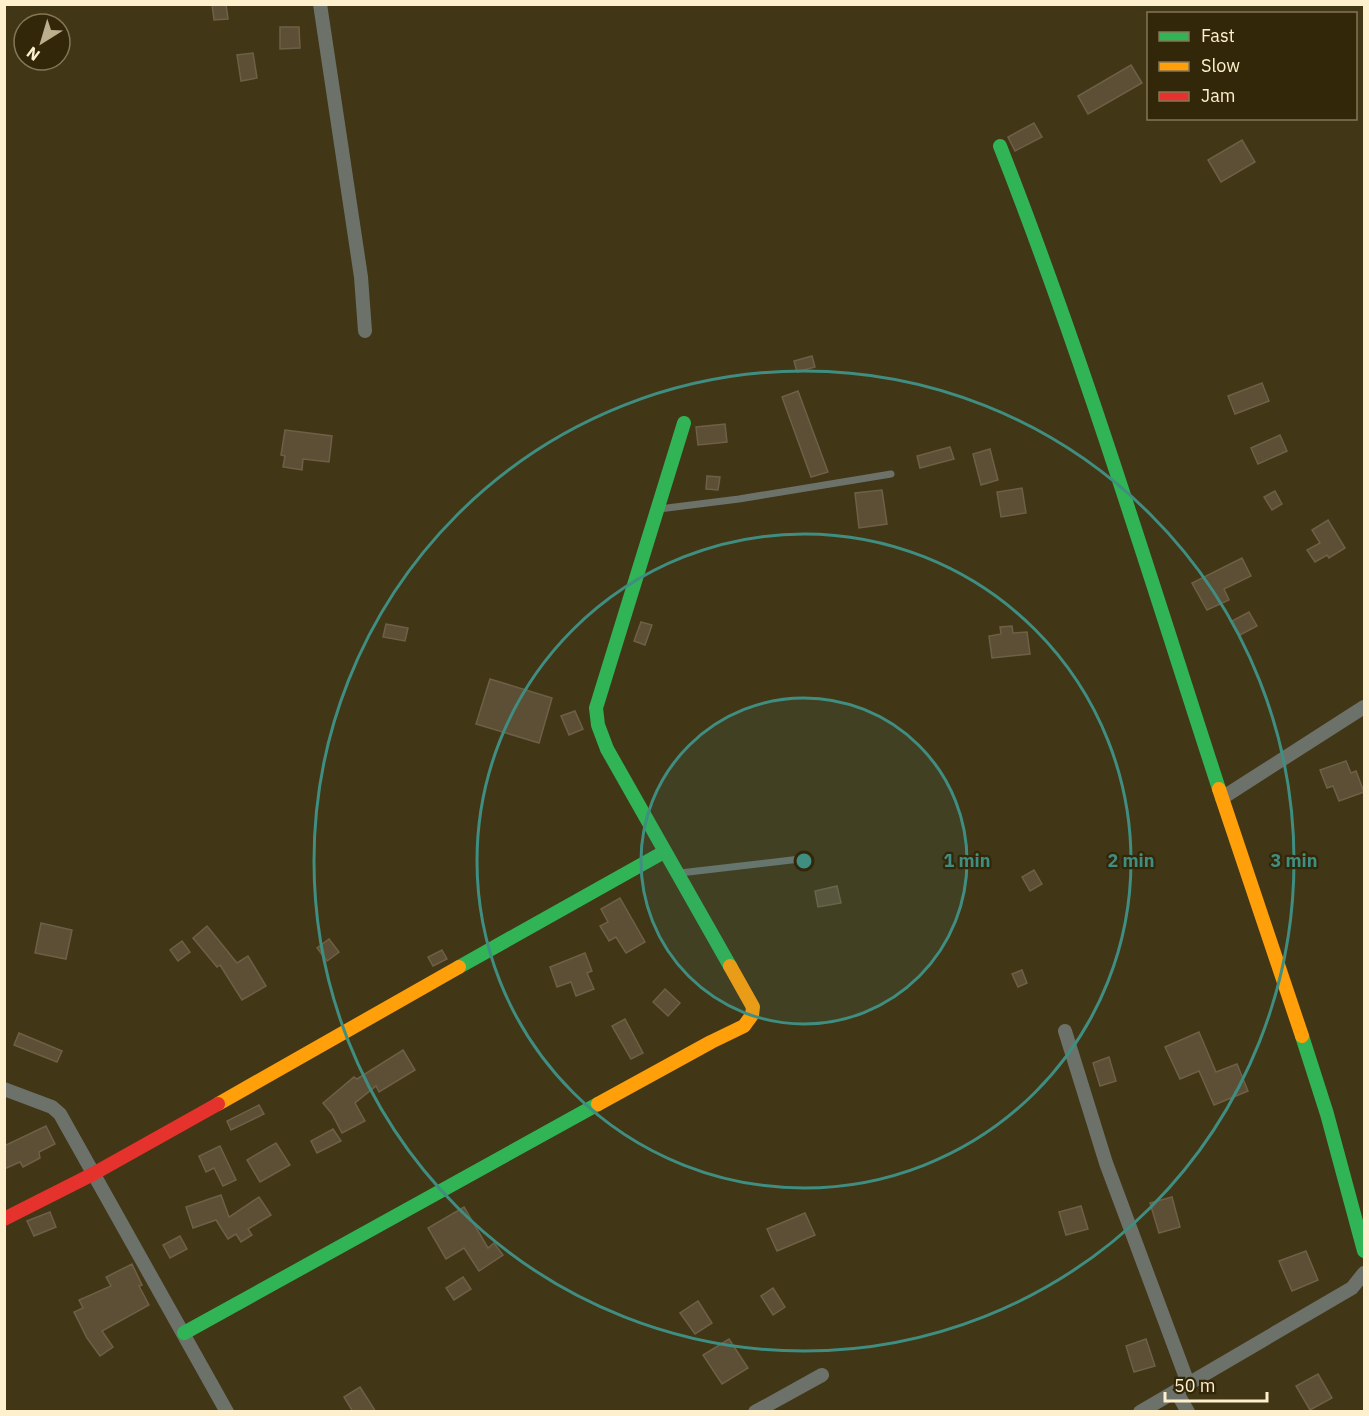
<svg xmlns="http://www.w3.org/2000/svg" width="1369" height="1416" viewBox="0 0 1369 1416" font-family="'IBM Plex Sans',sans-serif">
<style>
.building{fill:#5d4f35;stroke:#6e6046;stroke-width:1.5}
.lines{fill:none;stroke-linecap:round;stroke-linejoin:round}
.lane{stroke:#6c726a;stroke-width:7}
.street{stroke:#6c726a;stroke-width:14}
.fast{stroke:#30b455;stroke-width:14}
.slow{stroke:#ff9f0a;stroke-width:14}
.jam{stroke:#e5322d;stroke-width:14}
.ring{fill:none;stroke:#3f8e81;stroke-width:3}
.centre{fill:#3f8e81;stroke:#322709;stroke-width:3}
.ring-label{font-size:18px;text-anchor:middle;font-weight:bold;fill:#3f8e81;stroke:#322709;stroke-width:4.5;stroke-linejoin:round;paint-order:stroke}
</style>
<rect width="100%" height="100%" fill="#413615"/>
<g class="building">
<path d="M212,4H226L228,19L214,20Z"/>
<path d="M280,27H299L300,48L280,49Z"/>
<path d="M253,53L257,78L241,81L237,55Z"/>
<path d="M1131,65L1142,83L1088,114L1078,96Z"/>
<path d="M1034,123L1042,137L1015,151L1008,137Z"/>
<path d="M1242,140L1255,162L1221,182L1208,160Z"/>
<path d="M812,356L815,367L797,372L794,361Z"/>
<path d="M1262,383L1269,401L1235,414L1228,396Z"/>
<path d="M798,391L828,472L811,477L782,397Z"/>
<path d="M725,424L727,442L698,445L696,427Z"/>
<path d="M285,430L332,436L329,462L303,459L302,470L283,467L285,456L281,455Z"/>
<path d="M1280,435L1287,451L1258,464L1251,448Z"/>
<path d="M950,447L954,459L920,468L917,456Z"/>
<path d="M990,449L998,480L981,485L973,454Z"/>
<path d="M707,476L720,477L718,490L706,489Z"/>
<path d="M1022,488L1026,513L1001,517L997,492Z"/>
<path d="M882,490L887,524L859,528L855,493Z"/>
<path d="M1275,491L1282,504L1272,510L1264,497Z"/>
<path d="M1328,520L1345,548L1329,558L1327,555L1315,562L1307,550L1320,543L1312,530Z"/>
<path d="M1242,558L1251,576L1224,589L1229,600L1207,610L1192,583Z"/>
<path d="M1249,612L1257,626L1240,635L1232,621Z"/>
<path d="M641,622L652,625L645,645L634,641Z"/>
<path d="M386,624L408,628L405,641L383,637Z"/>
<path d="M1012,626L1013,633L1027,632L1030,654L992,658L989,636L1001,634L1000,627Z"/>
<path d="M490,679L552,698L539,743L476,724Z"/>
<path d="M575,711L583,729L569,735L561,716Z"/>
<path d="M1346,761L1351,773L1356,771L1364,792L1339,801L1333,786L1327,788L1320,770Z"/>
<path d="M1034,870L1042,884L1030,891L1022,877Z"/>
<path d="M837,886L841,903L818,907L815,891Z"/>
<path d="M620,898L645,942L626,953L616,937L609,941L600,926L608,922L601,909Z"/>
<path d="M41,923L72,930L66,959L35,953Z"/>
<path d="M207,926L237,963L248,956L266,986L242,1000L220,965L217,967L193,938Z"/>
<path d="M329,939L339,952L327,961L317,948Z"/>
<path d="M182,941L190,952L178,961L170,950Z"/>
<path d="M442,950L447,959L433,966L428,957Z"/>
<path d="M585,953L592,971L587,973L594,989L576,996L571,982L557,987L550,967Z"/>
<path d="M1022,970L1027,983L1018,987L1012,974Z"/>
<path d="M665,989L680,1003L668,1016L653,1002Z"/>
<path d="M625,1019L643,1053L631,1059L612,1026Z"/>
<path d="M1199,1032L1216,1072L1237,1064L1248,1091L1214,1105L1199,1071L1180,1079L1165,1047Z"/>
<path d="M19,1033L62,1051L57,1062L14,1045Z"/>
<path d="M403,1050L415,1070L379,1092L376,1086L355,1103L365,1121L342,1133L332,1114L323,1103L354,1077L357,1079Z"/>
<path d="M1109,1057L1116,1081L1100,1086L1093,1063Z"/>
<path d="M259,1105L264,1114L231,1130L227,1121Z"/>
<path d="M46,1126L55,1144L39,1152L40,1158L23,1167L20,1162L4,1169V1146Z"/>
<path d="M333,1129L341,1141L317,1153L311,1141Z"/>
<path d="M276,1143L290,1165L260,1182L247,1160Z"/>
<path d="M220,1146L236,1180L223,1186L214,1168L206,1172L199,1156Z"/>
<path d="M221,1195L229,1217L259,1197L271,1215L248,1229L252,1235L241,1242L236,1234L228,1239L216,1220L193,1228L186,1207Z"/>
<path d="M1172,1197L1180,1227L1159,1233L1150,1203Z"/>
<path d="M1081,1206L1088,1229L1066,1235L1059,1212Z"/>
<path d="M464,1207L488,1248L494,1243L503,1255L479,1271L464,1248L446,1259L428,1228Z"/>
<path d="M50,1212L56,1227L34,1236L27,1221Z"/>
<path d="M805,1213L815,1235L777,1251L767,1229Z"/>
<path d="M180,1236L187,1249L170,1258L163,1245Z"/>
<path d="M1306,1251L1318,1280L1292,1291L1279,1261Z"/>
<path d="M132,1264L142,1285L139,1286L149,1305L102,1331L113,1347L100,1356L87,1338L74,1312L83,1308L79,1300L111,1286L106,1277Z"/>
<path d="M463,1277L471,1289L454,1300L446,1288Z"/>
<path d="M773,1288L785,1307L773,1315L761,1296Z"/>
<path d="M698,1301L712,1323L695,1334L680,1313Z"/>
<path d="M729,1339L748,1368L722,1384L703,1355Z"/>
<path d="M1146,1339L1155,1366L1134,1372L1126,1346Z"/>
<path d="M1318,1374L1332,1398L1310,1410L1296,1386Z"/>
<path d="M360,1387L376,1412H353L344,1397Z"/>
</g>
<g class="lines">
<g class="lane">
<path d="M659,509L739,499L891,474"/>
<path d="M680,873L800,859"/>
</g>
<g class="street">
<path d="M320,4L361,277L365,331"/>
<path d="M1222,798L1364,707"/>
<path d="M1065,1031L1106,1163L1188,1383"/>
<path d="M4,1089L52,1107L60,1114L227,1412"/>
<path d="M1176,1391L1188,1412"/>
<path d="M755,1412L822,1375"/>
<path d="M1140,1412L1352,1288L1364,1273"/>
</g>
<g class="fast">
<path d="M1000,146C1083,357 1149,574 1219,789"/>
<path d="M684,423L596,708L598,725L607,749L730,966"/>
<path d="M459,967L664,852"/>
<path d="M1302,1036L1327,1114L1364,1251"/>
<path d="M184,1333L598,1104"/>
</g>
<g class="slow">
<path d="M1219,789L1302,1036"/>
<path d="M218,1104L459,967"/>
<path d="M598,1104L711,1042L744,1026L752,1015L753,1007L730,966"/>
</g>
<path class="jam" d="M4,1219L93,1174L218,1104"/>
</g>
<circle cx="804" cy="861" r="163" fill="#3f8e81" fill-opacity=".12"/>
<g class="ring">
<circle cx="804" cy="861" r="163"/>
<circle cx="804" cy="861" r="327"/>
<circle cx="804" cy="861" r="490"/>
</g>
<circle cx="804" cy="861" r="9" class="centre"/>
<g class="ring-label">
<text x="967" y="867">1 min</text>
<text x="1131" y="867">2 min</text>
<text x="1294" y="867">3 min</text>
</g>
<rect width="1369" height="1416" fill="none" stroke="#fef0cd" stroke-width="12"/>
<rect x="1147" y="12" width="210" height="108" fill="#322709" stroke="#847757" stroke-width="1.5"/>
<rect x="1159" y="32" width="30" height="9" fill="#30b455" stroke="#847757" stroke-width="1.5"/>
<text x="1201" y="42" font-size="18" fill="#fef0cd">Fast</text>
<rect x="1159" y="62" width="30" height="9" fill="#ff9f0a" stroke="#847757" stroke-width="1.5"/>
<text x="1201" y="72" font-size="18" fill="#fef0cd">Slow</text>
<rect x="1159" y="92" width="30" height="9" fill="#e5322d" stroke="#847757" stroke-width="1.5"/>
<text x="1201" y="102" font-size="18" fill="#fef0cd">Jam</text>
<g transform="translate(42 42) rotate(217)"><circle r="28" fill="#322709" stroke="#847757" stroke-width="1.5"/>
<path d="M0-4.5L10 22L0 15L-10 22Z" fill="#bcaf8d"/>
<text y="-9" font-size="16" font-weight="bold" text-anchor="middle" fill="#fef0cd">N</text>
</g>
<path d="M1165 1392v9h102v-9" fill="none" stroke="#fef0cd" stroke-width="3"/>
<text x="1174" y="1392" font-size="18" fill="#fef0cd" stroke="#322709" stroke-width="4.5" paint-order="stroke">50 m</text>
</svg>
